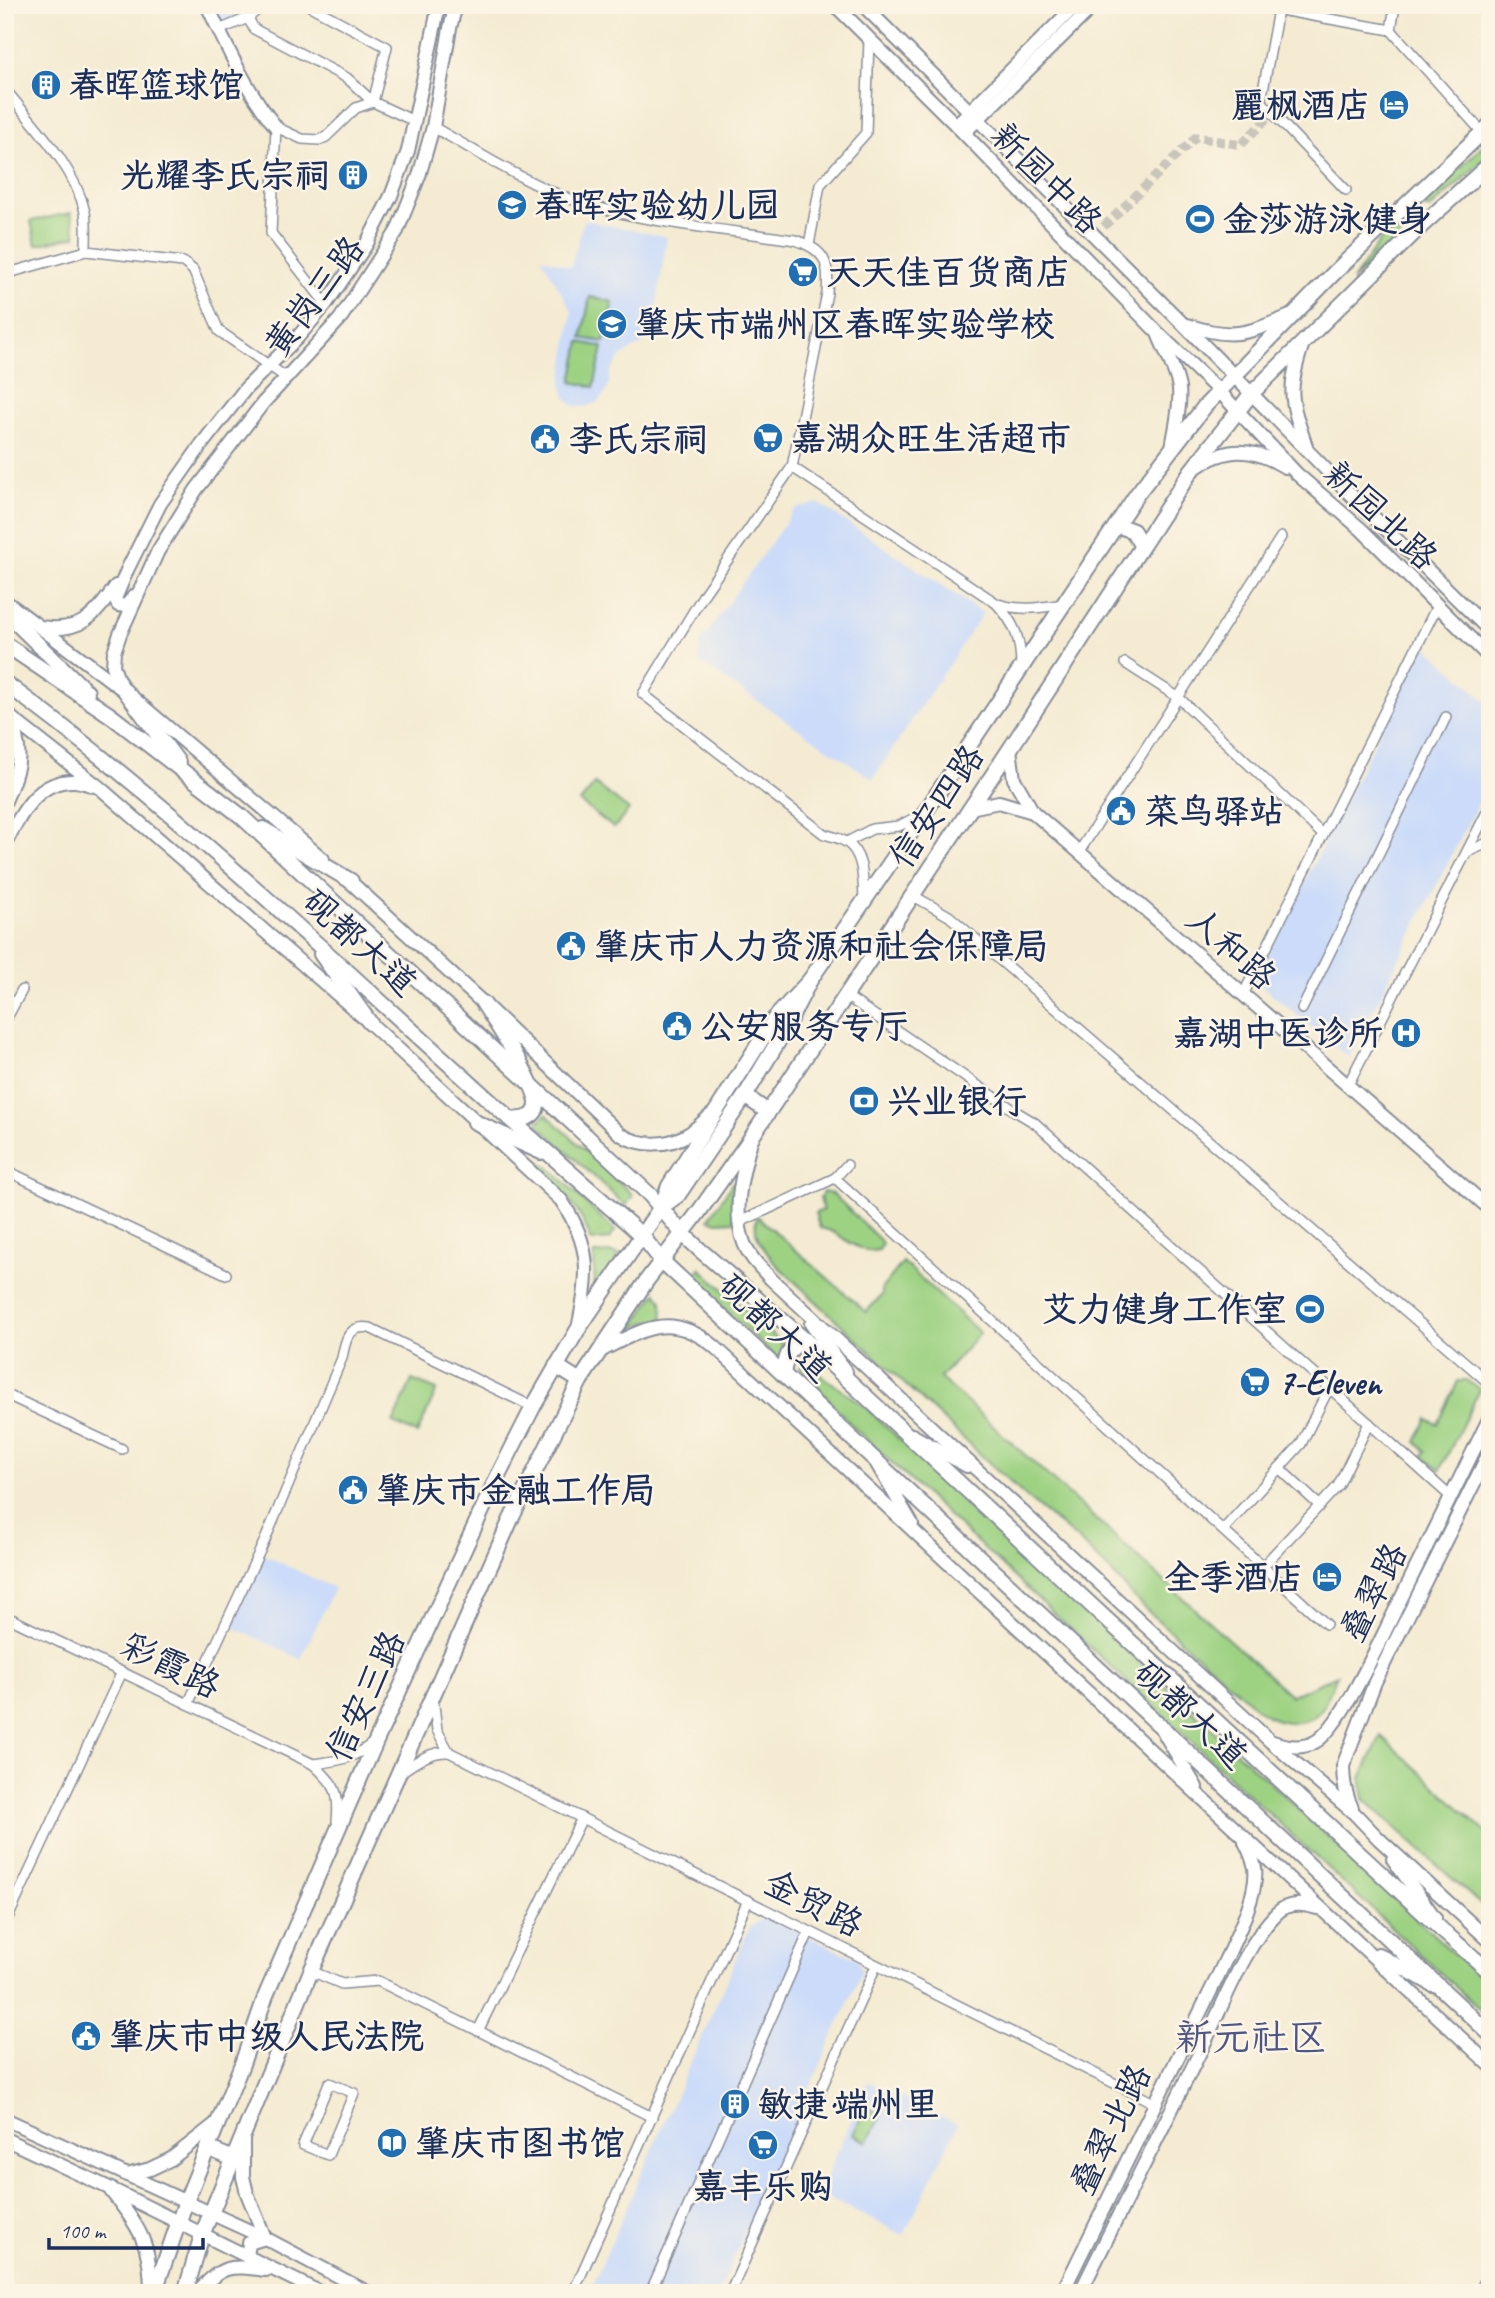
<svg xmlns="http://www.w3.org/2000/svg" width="1495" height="2298" viewBox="0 0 1495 2298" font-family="Caveat,'LXGW WenKai TC',sans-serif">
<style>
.built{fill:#cbdbf9}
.green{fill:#9ed283;stroke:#5c8070;stroke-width:2}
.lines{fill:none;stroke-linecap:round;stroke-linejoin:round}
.street-tunnel{stroke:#c9c5bb;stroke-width:9;stroke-dasharray:9 4.5;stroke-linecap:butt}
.street-casing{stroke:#888d98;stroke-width:12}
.secondary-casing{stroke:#888d98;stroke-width:16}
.primary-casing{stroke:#888d98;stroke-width:18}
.street{stroke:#fff;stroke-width:9}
.secondary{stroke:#fff;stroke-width:12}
.primary{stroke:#fff;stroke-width:14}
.labels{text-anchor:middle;stroke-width:5;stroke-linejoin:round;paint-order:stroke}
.poi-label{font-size:35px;font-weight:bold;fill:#1b2f5e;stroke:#fcf5e5;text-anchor:start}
.street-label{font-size:35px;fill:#1b2f5e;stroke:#fcf5e5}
.quarter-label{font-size:38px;fill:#4e5688;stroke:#fcf5e5}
</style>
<rect width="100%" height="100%" fill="#fcf5e5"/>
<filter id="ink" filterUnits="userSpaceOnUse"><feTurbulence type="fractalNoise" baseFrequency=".0143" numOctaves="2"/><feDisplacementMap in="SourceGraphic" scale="14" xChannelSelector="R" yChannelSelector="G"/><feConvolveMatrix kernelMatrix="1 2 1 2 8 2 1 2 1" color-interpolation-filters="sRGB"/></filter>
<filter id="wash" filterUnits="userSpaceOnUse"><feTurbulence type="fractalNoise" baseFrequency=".00686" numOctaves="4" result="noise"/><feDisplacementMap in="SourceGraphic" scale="28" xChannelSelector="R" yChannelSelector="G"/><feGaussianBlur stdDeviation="1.57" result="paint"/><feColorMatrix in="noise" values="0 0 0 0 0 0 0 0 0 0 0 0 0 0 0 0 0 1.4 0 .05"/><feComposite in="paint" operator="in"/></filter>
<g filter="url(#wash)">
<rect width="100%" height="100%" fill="#f4ebd2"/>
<g class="built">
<path d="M215,5H255L243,14L223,21Z"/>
<path d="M584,220L667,237L652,337L621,357L611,371L608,389L598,402L585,407L574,406L566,398L562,385L572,311L541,257L571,267Z"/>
<path d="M818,503L983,613L873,779L699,662L700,643L795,509Z"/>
<path d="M1424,644L1490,705V780L1349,1058L1255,980Z"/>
<path d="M264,1555L334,1588L301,1659L231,1626Z"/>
<path d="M765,1917L857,1959L862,1972L718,2293H589L750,1927Z"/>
<path d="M868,2081L958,2124L904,2235L819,2194Z"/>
</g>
<g class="green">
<path d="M1490,138V154L1430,209L1424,207L1425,203Z"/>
<path d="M71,213L76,236L36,245L31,221Z"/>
<path d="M1402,217L1410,221L1411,226L1352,281L1386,232Z"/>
<path d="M590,297L613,302L604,342L582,338Z"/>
<path d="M580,342L603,347L594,387L572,382Z"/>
<path d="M595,784L629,810L614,828L580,802Z"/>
<path d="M546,1114L633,1195L626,1206L537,1124Z"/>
<path d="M515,1146L549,1167L615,1231L609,1239L591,1241C580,1201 544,1175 514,1147Z"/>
<path d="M733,1182L735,1183L732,1201L734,1221L717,1222L709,1219Z"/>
<path d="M823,1192L833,1194L880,1240L882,1244L879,1250C854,1255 843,1231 820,1228L815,1213L823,1210L820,1198Z"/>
<path d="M757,1216L866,1312L882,1295V1288L903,1262L980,1333L940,1378L1291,1696L1337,1675C1332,1685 1329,1697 1323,1707C1309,1729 1279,1724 1261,1712L1141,1605L1112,1573L1076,1538L1026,1497L777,1265C765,1250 751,1237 757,1216Z"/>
<path d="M613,1253L620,1255L595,1293L594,1254Z"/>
<path d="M700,1268L788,1349L779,1360L693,1280Z"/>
<path d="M656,1293L662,1300L663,1319L644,1323L632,1329Z"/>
<path d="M804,1362L866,1408L1490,1987V2019L853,1427L800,1368Z"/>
<path d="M412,1380L437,1390L417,1434L393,1423Z"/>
<path d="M1458,1381H1467L1480,1389L1440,1470L1423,1457L1426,1451L1416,1442L1427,1419L1438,1424Z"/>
<path d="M1381,1736L1490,1836V1913L1364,1799L1361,1778Z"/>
<path d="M866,2107L881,2115L867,2142L853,2135Z"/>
</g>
</g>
<g filter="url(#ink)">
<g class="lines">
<path class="street-tunnel" d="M1094,236L1196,137L1241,145L1272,113"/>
<g class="street-casing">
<g id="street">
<path d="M1252,5L1391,30L1482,132"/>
<path d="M1278,10L1261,101L1346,190"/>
<path d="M248,18L254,29L347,78L373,102L387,47L308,5"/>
<path d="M219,30L248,18L263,5"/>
<path d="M1391,30L1395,5"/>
<path d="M5,89C34,126 74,165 85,212C87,224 86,238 86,251"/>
<path d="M433,127C471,148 509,173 550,191C622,222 717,228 795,240C825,250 830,262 827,293L792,467L704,594L643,694L824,834C831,836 840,838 846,842C864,853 863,881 864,900"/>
<path d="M809,245L820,185L866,133L869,39"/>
<path d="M5,274L86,251L183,262L193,270L219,331L287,378"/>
<path d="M326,304L271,233L276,127L302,139L319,140L326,137L356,108L373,102L414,121"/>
<path d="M792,467L996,603C1015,623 1021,640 1021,667"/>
<path d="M998,604C1021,611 1040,608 1063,604"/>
<path d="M1125,663L1179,698L1322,834"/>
<path d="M847,842L872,829L899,826L920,815"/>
<path d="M1079,852L1281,537"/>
<path d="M1467,852L1490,842"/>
<path d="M912,895L949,916L1490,1384"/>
<path d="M1243,995L1437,606"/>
<path d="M846,996L1015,1111L1035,1123L1451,1497"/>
<path d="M1302,1009L1446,717"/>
<path d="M5,1021L22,990"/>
<path d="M1348,1085L1490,806"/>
<path d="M5,1170L226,1274"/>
<path d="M835,1178L847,1165"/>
<path d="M740,1222L835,1178L1326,1624"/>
<path d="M5,1394L122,1449"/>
<path d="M1279,1468L1320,1506"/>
<path d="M1223,1530L1301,1444L1329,1388"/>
<path d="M1263,1566L1338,1486L1369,1423"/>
<path d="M5,1616L313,1764C335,1784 340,1791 337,1821"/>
<path d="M433,1697L437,1730L449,1752"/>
<path d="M188,1704L265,1540L342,1358C345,1341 348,1324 370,1328L533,1407"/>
<path d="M313,1764C338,1761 353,1759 373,1743"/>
<path d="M401,1772C416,1762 430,1751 449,1752L1154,2103"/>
<path d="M5,1924L122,1672"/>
<path d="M311,1971L342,1984L378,1981L652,2117"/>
<path d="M478,2031L582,1818"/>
<path d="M329,2083L354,2093L328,2155L303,2145Z"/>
<path d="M573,2293L748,1900"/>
<path d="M650,2293L809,1932"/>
<path d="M730,2293L876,1966"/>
<path d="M1479,2293L1490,2270"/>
</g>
</g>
<g class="secondary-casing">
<g id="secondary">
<path d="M207,5C227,47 246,91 276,127"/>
<path d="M835,5L956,125L1158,333L1219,391L1297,474L1362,530L1490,658"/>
<path d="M863,5L1183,324L1349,493L1490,631"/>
<path d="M956,125L1076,5"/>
<path d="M964,133L1094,5"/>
<path d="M1187,325C1233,340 1246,334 1290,316"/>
<path d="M1159,336C1166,353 1176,370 1179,388C1181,407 1175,428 1172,448"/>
<path d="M1303,343C1287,391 1290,399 1306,446"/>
<path d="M1195,468C1227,446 1252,447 1285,467"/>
<path d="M134,596L126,606L118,605L115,599L128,568L160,504L202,444L246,388L297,338L326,304L366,245L391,196L408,151L439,5"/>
<path d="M5,601L126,692L323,859"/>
<path d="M40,627C81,633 94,617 116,586"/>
<path d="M124,689L118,680L113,666L114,652L120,634L158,551L196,490L263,403L340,319L397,231L419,176L433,127L450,28L456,5"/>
<path d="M5,713L99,787L370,1023L561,1200C593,1248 589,1275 578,1329"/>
<path d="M1010,749L1014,779L1033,812L1490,1209"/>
<path d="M5,801C21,765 23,753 10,716"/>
<path d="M970,808L999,802L1033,812"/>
<path d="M5,844C20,816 36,780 74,781C81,781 89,785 95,786"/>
<path d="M345,877L483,1003L620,1134C640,1147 669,1147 690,1133C697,1128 704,1121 711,1115"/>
<path d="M751,1141C742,1173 732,1211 744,1243C749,1257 761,1268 771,1279L1270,1741L1355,1814L1379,1839L1490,1941"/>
<path d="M811,1324L846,1372"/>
<path d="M600,1351C644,1329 670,1311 714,1346L1490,2065"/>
<path d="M912,1435L967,1466"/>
<path d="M877,1464L912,1524"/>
<path d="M1164,1733L1196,1787"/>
<path d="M1273,1742C1287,1747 1302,1749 1315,1742C1340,1728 1377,1647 1391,1619C1424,1552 1457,1485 1490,1417"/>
<path d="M1352,1808C1345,1794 1343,1781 1343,1766L1375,1682L1490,1451"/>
<path d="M1393,1859L1435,1918"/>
<path d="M1378,1954L1432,1985"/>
<path d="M5,2119L265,2238L369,2293"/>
<path d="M243,2138V2177L247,2193L265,2238"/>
<path d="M5,2139L109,2188L321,2293"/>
<path d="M127,2175L150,2169L171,2159L218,2122"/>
<path d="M111,2191C140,2229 151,2243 151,2293"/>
<path d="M247,2257L249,2243L265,2238"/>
<path d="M196,2293C224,2265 226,2265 266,2270"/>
<path d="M1062,2293L1217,1978C1229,1951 1259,1897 1255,1868C1253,1859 1249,1850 1245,1842"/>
<path d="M1080,2293C1120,2211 1162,2130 1202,2048C1222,2008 1245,1944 1277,1913C1288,1902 1303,1904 1317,1908"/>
</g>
</g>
<g class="primary-casing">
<g id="primary">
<path d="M1117,525L1133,531L1141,545"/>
<path d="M5,612L87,692"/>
<path d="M5,644L110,715L241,816L650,1195L682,1233L700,1250L805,1340L1445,1933L1490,1972"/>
<path d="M5,683C185,815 344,971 510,1119C549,1154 589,1189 629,1224L642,1236L662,1261L1490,2034"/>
<path d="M126,692L178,762"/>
<path d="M263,829L351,881"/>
<path d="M321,954L370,1023"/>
<path d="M483,1003C495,1022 538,1086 537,1105C536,1119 522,1119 511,1120"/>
<path d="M745,1096L768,1112"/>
<path d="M475,1122L541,1152"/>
<path d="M663,1206L678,1195L745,1096L782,1035L810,980L925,812L1137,494L1205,406L1335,272L1490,125"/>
<path d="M556,1366L580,1381"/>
<path d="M783,1374C786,1357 788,1347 805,1340"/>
<path d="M207,2148L234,2159"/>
<path d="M154,2293L186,2201L242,2064L266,1995L377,1739L496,1480L533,1407L577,1331L661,1207L669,1186L775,1018L810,980"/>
<path d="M185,2293L202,2235L311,1971L511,1519L580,1381L647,1280L698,1213L751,1138L1010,749L1191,471L1251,394L1421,226L1490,164"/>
</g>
</g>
<use href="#street" class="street"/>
<use href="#secondary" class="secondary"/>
<use href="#primary" class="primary"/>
</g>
</g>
<defs>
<g id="building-disc" transform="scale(1.575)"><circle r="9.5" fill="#1f6fb2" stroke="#fcf5e5"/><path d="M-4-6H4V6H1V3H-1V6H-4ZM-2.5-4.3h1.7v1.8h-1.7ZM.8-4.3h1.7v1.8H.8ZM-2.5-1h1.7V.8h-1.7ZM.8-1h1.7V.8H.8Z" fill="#fff"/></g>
<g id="hotel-disc" transform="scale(1.575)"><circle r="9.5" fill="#1f6fb2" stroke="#fcf5e5"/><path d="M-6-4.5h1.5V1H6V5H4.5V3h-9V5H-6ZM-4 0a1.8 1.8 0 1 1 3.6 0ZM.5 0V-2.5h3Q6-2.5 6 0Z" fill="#fff"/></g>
<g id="school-disc" transform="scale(1.575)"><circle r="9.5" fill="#1f6fb2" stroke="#fcf5e5"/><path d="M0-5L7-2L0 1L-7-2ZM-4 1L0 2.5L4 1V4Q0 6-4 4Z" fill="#fff"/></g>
<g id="stadium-disc" transform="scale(1.575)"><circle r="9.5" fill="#1f6fb2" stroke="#fcf5e5"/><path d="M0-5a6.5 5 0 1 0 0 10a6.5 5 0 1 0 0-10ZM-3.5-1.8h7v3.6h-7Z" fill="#fff"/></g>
<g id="supermarket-disc" transform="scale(1.575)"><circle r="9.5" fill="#1f6fb2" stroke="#fcf5e5"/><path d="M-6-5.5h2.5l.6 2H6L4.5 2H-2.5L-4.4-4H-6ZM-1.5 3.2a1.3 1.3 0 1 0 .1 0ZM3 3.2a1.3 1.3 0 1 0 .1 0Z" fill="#fff"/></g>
<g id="civic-disc" transform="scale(1.575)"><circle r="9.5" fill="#1f6fb2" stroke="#fcf5e5"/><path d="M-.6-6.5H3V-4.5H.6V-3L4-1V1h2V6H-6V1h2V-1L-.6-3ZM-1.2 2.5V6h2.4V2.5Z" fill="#fff"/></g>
<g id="hospital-disc" transform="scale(1.575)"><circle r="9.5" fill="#1f6fb2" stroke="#fcf5e5"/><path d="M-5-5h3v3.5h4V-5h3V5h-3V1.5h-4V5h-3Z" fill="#fff"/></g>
<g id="bank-disc" transform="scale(1.575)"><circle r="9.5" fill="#1f6fb2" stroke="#fcf5e5"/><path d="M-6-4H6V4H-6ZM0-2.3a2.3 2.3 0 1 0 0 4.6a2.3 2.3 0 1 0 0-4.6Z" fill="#fff"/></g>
<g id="library-disc" transform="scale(1.575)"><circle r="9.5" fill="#1f6fb2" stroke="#fcf5e5"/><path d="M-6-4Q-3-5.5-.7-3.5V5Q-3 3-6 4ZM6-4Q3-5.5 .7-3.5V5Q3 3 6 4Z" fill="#fff"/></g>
</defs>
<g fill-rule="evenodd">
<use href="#building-disc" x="46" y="85"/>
<use href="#hotel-disc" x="1394" y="105"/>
<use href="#building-disc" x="353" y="175"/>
<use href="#school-disc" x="512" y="205"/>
<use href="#stadium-disc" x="1200" y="219"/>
<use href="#supermarket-disc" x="803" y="272"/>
<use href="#school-disc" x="612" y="324"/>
<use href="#supermarket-disc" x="768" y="438"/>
<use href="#civic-disc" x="545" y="439"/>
<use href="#civic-disc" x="1121" y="811"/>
<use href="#civic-disc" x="571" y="946"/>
<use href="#civic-disc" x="677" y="1026"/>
<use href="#hospital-disc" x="1406" y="1033"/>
<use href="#bank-disc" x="864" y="1101"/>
<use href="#stadium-disc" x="1310" y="1309"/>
<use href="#supermarket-disc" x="1255" y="1382"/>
<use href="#civic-disc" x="353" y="1490"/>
<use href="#hotel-disc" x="1327" y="1577"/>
<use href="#civic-disc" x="86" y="2036"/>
<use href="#building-disc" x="735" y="2104"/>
<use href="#library-disc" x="392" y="2143"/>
<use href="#supermarket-disc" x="763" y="2145"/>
</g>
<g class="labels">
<g class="poi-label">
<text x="69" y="97">春晖篮球馆</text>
<text x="1371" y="117" text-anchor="end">麗枫酒店</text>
<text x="330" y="187" text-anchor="end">光耀李氏宗祠</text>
<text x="535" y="217">春晖实验幼儿园</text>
<text x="1223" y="231">金莎游泳健身</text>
<text x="826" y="284">天天佳百货商店</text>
<text x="635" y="336">肇庆市端州区春晖实验学校</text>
<text x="791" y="450">嘉湖众旺生活超市</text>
<text x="568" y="451">李氏宗祠</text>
<text x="1144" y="823">菜鸟驿站</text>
<text x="594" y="958">肇庆市人力资源和社会保障局</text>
<text x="700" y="1038">公安服务专厅</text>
<text x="1383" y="1045" text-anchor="end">嘉湖中医诊所</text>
<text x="887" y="1113">兴业银行</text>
<text x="1287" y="1321" text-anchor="end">艾力健身工作室</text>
<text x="1278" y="1394">7-Eleven</text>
<text x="376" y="1502">肇庆市金融工作局</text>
<text x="1304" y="1589" text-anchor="end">全季酒店</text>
<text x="109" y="2048">肇庆市中级人民法院</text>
<text x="758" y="2116">敏捷·端州里</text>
<text x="415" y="2155">肇庆市图书馆</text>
<text x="763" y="2198" text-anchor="middle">嘉丰乐购</text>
</g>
<g class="street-label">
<text transform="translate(1047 178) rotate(45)" y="12">新园中路</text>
<text transform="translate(314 296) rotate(-53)" y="12">黄岗三路</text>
<text transform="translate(1381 515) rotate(43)" y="12">新园北路</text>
<text transform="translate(936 806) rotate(-56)" y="12">信安四路</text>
<text transform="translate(360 942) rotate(42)" y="12">砚都大道</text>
<text transform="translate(1232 948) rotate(41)" y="12">人和路</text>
<text transform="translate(776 1327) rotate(43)" y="12">砚都大道</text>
<text transform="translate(1373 1592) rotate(-63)" y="12">叠翠路</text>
<text transform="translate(171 1665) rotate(26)" y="12">彩霞路</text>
<text transform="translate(365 1696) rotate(-65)" y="12">信安三路</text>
<text transform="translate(1191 1714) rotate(43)" y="12">砚都大道</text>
<text transform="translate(814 1903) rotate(27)" y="12">金贸路</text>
<text transform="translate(1110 2129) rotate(-64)" y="12">叠翠北路</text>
</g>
<g class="quarter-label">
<text x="1251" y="2050">新元社区</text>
</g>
</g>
<rect width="1495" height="2298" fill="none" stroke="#fcf5e5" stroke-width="28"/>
<path d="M49 2238v10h154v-10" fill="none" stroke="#1b2f5e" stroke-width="3.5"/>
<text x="60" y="2238" font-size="21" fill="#1b2f5e" stroke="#fcf5e5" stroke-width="5" paint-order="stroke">100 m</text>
</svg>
